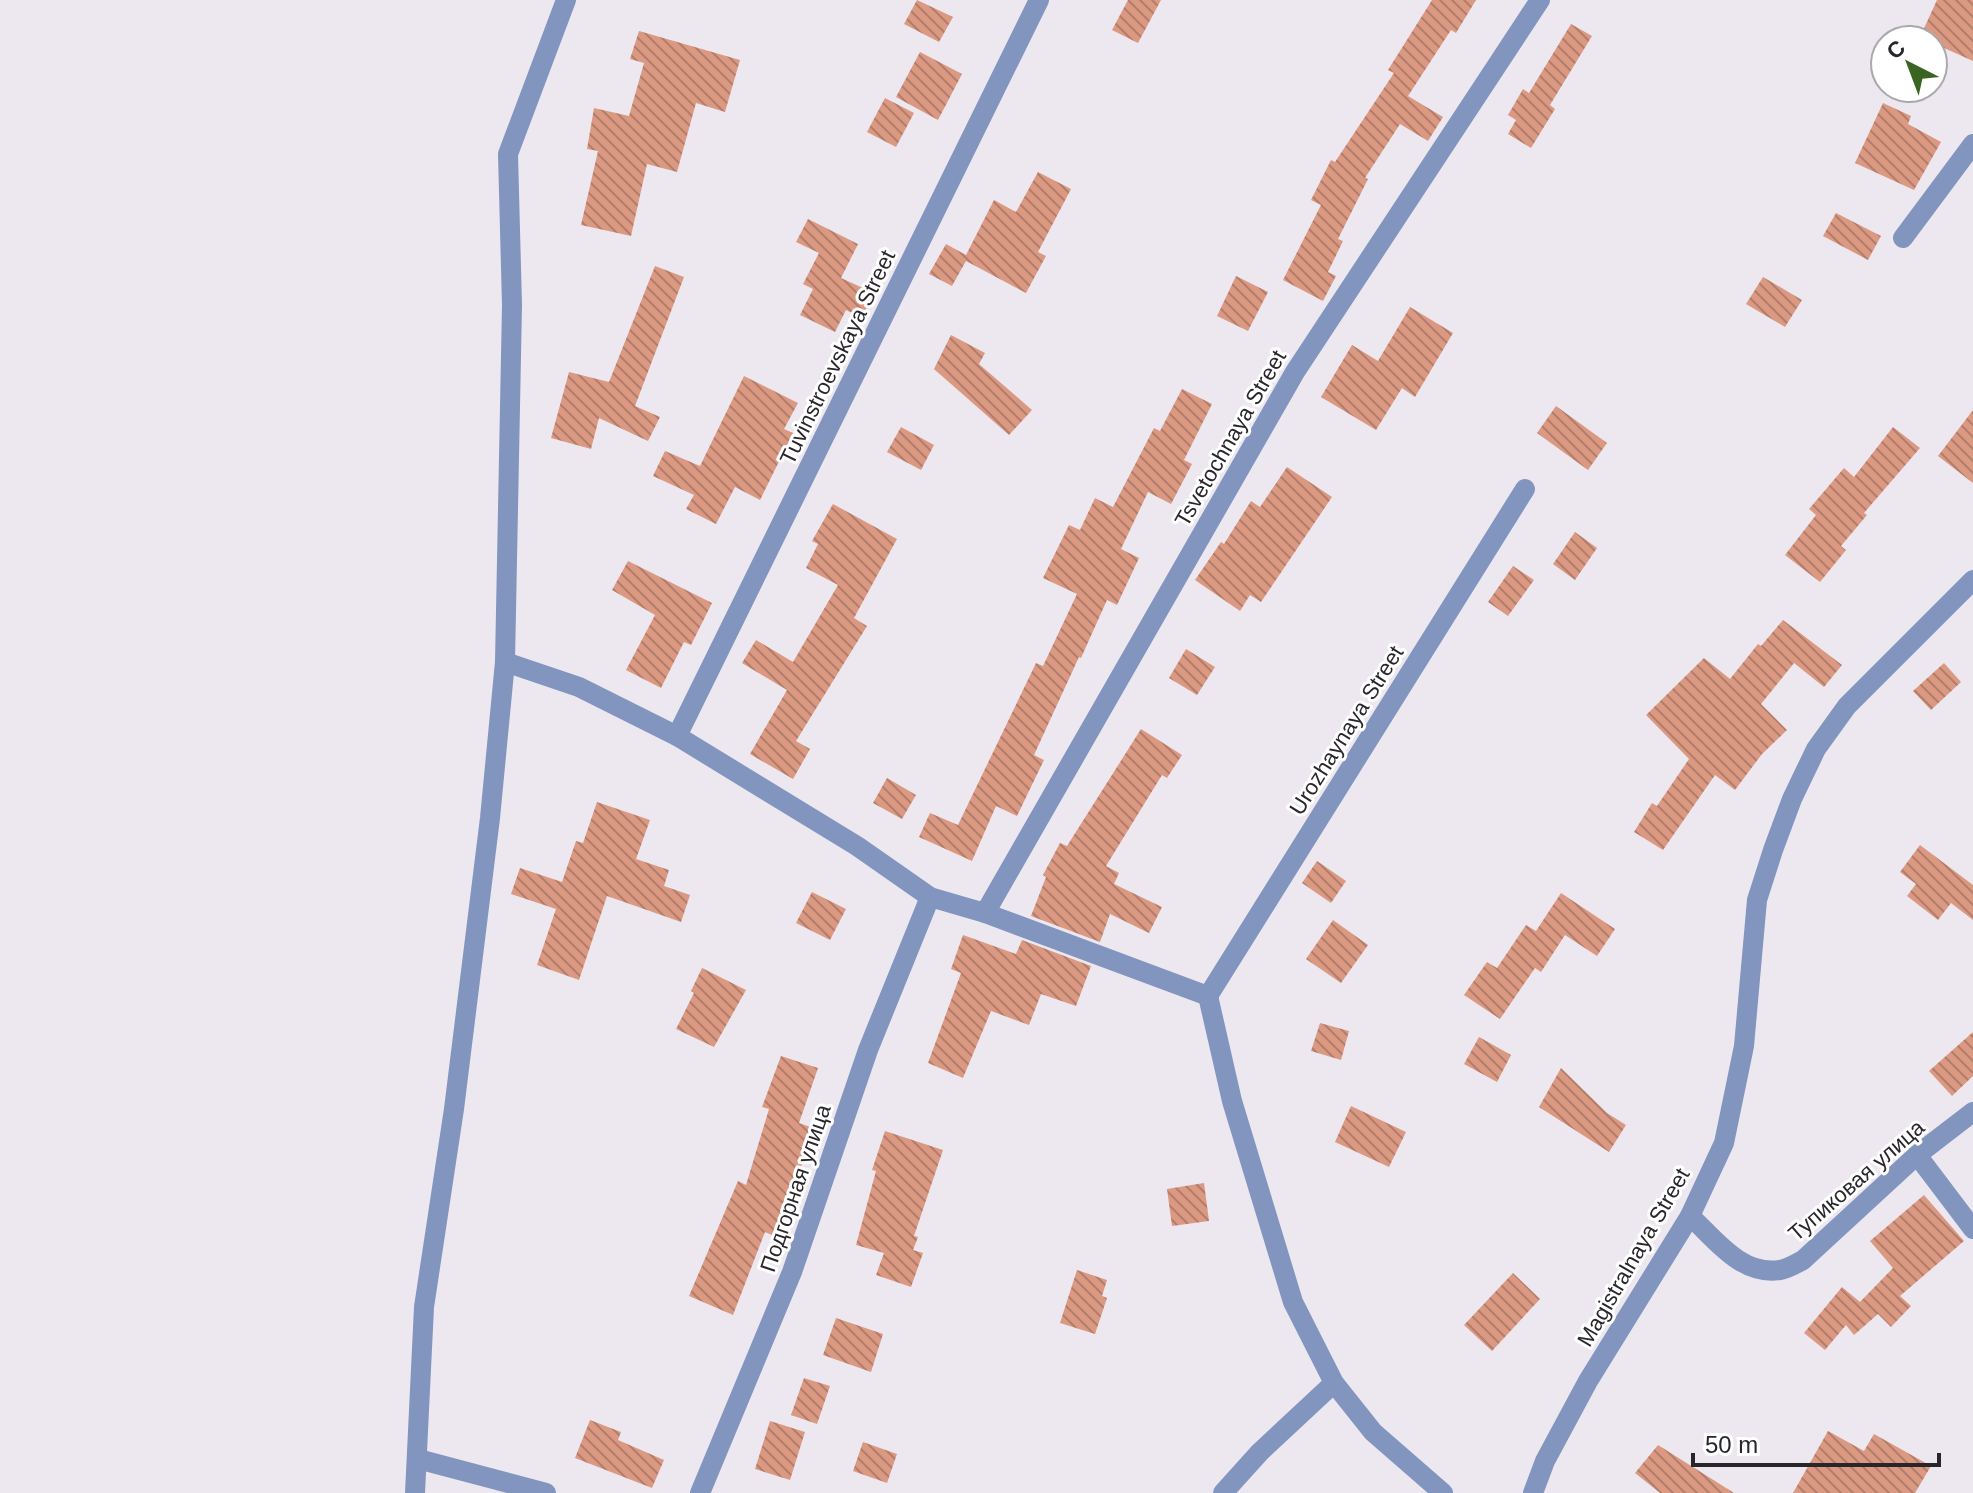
<svg xmlns="http://www.w3.org/2000/svg" width="1973" height="1493" viewBox="0 0 1973 1493" font-family="Helvetica,sans-serif">
<style>
.building{fill:url(#building-back-hatch)}
.lines{fill:none;stroke-linecap:round;stroke-linejoin:round}
.minor{stroke:#8295bf;stroke-width:20}
.labels{text-anchor:middle;stroke-width:6;stroke-linejoin:round;paint-order:stroke}
.street-label{font-size:22px;fill:#28262a;stroke:#fff}
</style>
<defs>
<pattern id="building-back-hatch" width="6" height="6" patternUnits="userSpaceOnUse" patternTransform="scale(2)"><rect width="6" height="6" fill="#db9982"/><path d="M-1 5l2 2M0 0l6 6M5-1l2 2" fill="none" stroke="#b27d6b"/></pattern>
</defs>
<rect width="100%" height="100%" fill="#ede8f0"/>
<g class="building">
<path d="M917,0L953,17L939,42L904,24Z"/>
<path d="M1128,0H1161L1138,43L1112,30Z"/>
<path d="M1432,0H1476L1456,33L1451,30L1408,96L1443,117L1428,141L1400,124L1365,178L1368,179L1338,239L1343,241L1328,272L1336,276L1323,301L1283,280L1321,205L1311,200L1331,160L1335,162L1394,73L1388,70Z"/>
<path d="M1937,0H1973V61L1933,43V40L1920,37Z"/>
<path d="M1571,24L1592,36L1550,105L1555,109L1531,148L1508,134L1516,120L1508,115L1523,89L1529,93Z"/>
<path d="M639,31L740,60L725,112L696,103L677,172L647,164L631,236L581,225L598,151L587,149L594,108L629,116L644,63L630,59Z"/>
<path d="M920,52L962,74L938,120L896,97Z"/>
<path d="M885,98L914,113L896,147L867,132Z"/>
<path d="M1883,103L1911,116L1908,124L1941,142L1914,190L1855,163Z"/>
<path d="M1038,172L1071,189L1038,252L1046,256L1026,293L966,261L952,286L929,274L946,244L966,255L994,200L1016,212Z"/>
<path d="M1836,213L1881,236L1868,260L1823,236Z"/>
<path d="M808,219L858,244L841,278L874,293L862,318L846,310L835,332L800,315L813,289L803,284L819,253L796,242Z"/>
<path d="M655,266L684,277L635,406L660,417L648,441L599,418L591,449L551,438L569,372L609,382Z"/>
<path d="M1236,276L1268,292L1248,331L1217,316Z"/>
<path d="M1763,277L1802,300L1785,327L1746,304Z"/>
<path d="M1410,307L1453,333L1415,397L1402,388L1376,430L1321,397L1352,345L1378,361Z"/>
<path d="M951,335L985,353L979,364L1032,410L1009,435L934,369Z"/>
<path d="M744,376L798,403L784,429L793,433L760,500L735,487L716,524L686,509L694,495L653,476L665,451L700,466Z"/>
<path d="M1182,389L1212,404L1184,460L1192,464L1171,504L1148,492L1121,549L1139,558L1117,605L1107,600L1081,658L1079,657L1034,755L1044,760L1017,816L996,806L972,861L919,837L930,813L958,825L1036,663L1043,666L1077,594L1043,578L1069,525L1080,530L1095,498L1113,507L1154,428L1160,431Z"/>
<path d="M1556,406L1607,443L1588,470L1537,433Z"/>
<path d="M1973,410V483L1938,456Z"/>
<path d="M901,427L934,445L921,470L887,452Z"/>
<path d="M1893,427L1920,448L1864,513L1867,515L1841,546L1846,550L1820,582L1785,555L1816,515L1809,509L1844,468L1854,477Z"/>
<path d="M1287,467L1332,497L1261,602L1250,595L1240,611L1195,580L1221,542L1224,544L1251,501L1260,507Z"/>
<path d="M833,504L897,539L854,618L867,626L796,741L810,749L793,779L750,754L787,690L742,663L756,640L793,662L838,585L806,568L818,544L812,541Z"/>
<path d="M1575,532L1597,548L1575,580L1553,564Z"/>
<path d="M628,561L712,603L691,645L684,642L661,688L626,670L655,615L612,590Z"/>
<path d="M1513,566L1534,580L1508,616L1488,602Z"/>
<path d="M1783,620L1842,665L1824,687L1794,663L1761,704L1787,730L1762,754L1735,790L1715,775L1663,850L1634,832L1652,803L1657,806L1689,759L1646,715L1704,658L1730,679L1758,644L1761,646Z"/>
<path d="M1186,649L1215,667L1197,695L1169,678Z"/>
<path d="M1944,663L1961,682L1931,710L1913,691Z"/>
<path d="M1141,729L1182,755L1167,778L1162,775L1106,866L1119,873L1114,884L1162,907L1149,933L1110,914L1100,942L1031,916L1046,877L1043,875L1060,843L1067,846Z"/>
<path d="M887,778L916,795L902,819L873,803Z"/>
<path d="M597,802L650,820L636,859L669,870L664,886L690,895L681,922L607,896L579,980L537,965L556,909L511,894L520,868L562,882L576,841L583,843Z"/>
<path d="M1920,845L1973,885V920L1951,903L1938,920L1907,896L1916,884L1900,872Z"/>
<path d="M1317,861L1346,881L1331,903L1302,883Z"/>
<path d="M812,892L846,909L830,940L796,923Z"/>
<path d="M1561,893L1615,929L1597,956L1565,935L1541,972L1535,968L1500,1019L1464,995L1487,962L1497,968L1526,925L1536,931Z"/>
<path d="M1333,920L1368,945L1341,983L1306,959Z"/>
<path d="M963,935L1016,954L1022,940L1091,966L1076,1006L1041,994L1029,1025L991,1011L963,1078L928,1063L961,973L951,969Z"/>
<path d="M702,968L746,990L714,1047L676,1029L694,993L691,991Z"/>
<path d="M1320,1023L1349,1031L1341,1060L1311,1051Z"/>
<path d="M1973,1032V1076L1952,1096L1929,1071Z"/>
<path d="M1479,1037L1511,1055L1497,1082L1464,1064Z"/>
<path d="M781,1056L818,1068L799,1123L813,1128L790,1203L795,1205L781,1239L765,1232L733,1315L689,1296L738,1181L746,1185L769,1109L762,1107Z"/>
<path d="M1561,1068L1607,1113L1626,1125L1609,1152L1539,1107Z"/>
<path d="M1351,1106L1406,1132L1389,1167L1335,1142Z"/>
<path d="M885,1131L943,1150L914,1236L918,1237L913,1250L923,1253L911,1287L876,1275L884,1253L856,1245L876,1171L872,1170Z"/>
<path d="M1204,1183L1209,1221L1172,1226L1167,1189Z"/>
<path d="M1924,1195L1964,1241L1900,1296L1911,1306L1891,1327L1878,1314L1854,1335L1846,1325L1825,1350L1804,1333L1842,1287L1860,1302L1893,1268L1870,1241Z"/>
<path d="M1077,1270L1107,1280L1102,1296L1107,1298L1095,1334L1060,1323Z"/>
<path d="M1513,1273L1540,1299L1492,1351L1464,1325Z"/>
<path d="M836,1318L883,1334L871,1372L823,1355Z"/>
<path d="M804,1378L830,1386L817,1424L791,1415Z"/>
<path d="M590,1420L621,1432L618,1440L664,1460L652,1488L575,1458Z"/>
<path d="M770,1421L805,1432L790,1480L755,1469Z"/>
<path d="M1828,1431L1864,1451L1874,1434L1931,1466L1915,1493H1793Z"/>
<path d="M863,1442L897,1454L887,1483L853,1471Z"/>
<path d="M1658,1445L1734,1493H1660L1635,1473Z"/>
</g>
<g class="lines">
<g class="minor">
<path d="M1903,238L1973,144"/>
<path d="M505,662L579,687L677,736L857,846L930,897L985,913L1208,996L1232,1101L1293,1302L1334,1383L1373,1432L1443,1493"/>
<path d="M677,736L1039,0"/>
<path d="M985,913L1295,372L1540,0"/>
<path d="M1208,996L1525,489"/>
<path d="M1917,1155L1973,1229"/>
<path d="M1690,1216C1715,1239 1741,1276 1780,1270C1787,1269 1796,1264 1803,1260L1917,1155L1973,1112"/>
<path d="M418,1459L546,1493"/>
<path d="M415,1493L424,1307L454,1109L490,818L505,662L512,305L508,154L566,0"/>
<path d="M700,1493L792,1272L868,1050L930,897"/>
<path d="M1223,1493L1260,1452L1334,1383"/>
<path d="M1533,1493L1545,1461L1588,1381L1690,1216L1724,1143L1744,1046L1757,900L1773,850L1792,799L1816,749L1847,706L1973,580"/>
</g>
</g>
<g class="labels">
<g class="street-label">
<text transform="translate(837 357) rotate(-64)" y="8">Tuvinstroevskaya Street</text>
<text transform="translate(1230 438) rotate(-60)" y="8">Tsvetochnaya Street</text>
<text transform="translate(1346 730) rotate(-58)" y="8">Urozhaynaya Street</text>
<text transform="translate(1856 1180) rotate(-41)" y="8">Тупиковая улица</text>
<text transform="translate(795 1188) rotate(-71)" y="8">Подгорная улица</text>
<text transform="translate(1633 1257) rotate(-60)" y="8">Magistralnaya Street</text>
</g>
</g>
<g transform="translate(1909 64) rotate(318)"><circle r="38" fill="#ffffff" stroke="#a9a8aa" stroke-width="2"/>
<path d="M0-6L14 30L0 20L-14 30Z" fill="#396421"/>
<text y="-12" font-size="22" font-weight="bold" text-anchor="middle" fill="#28262a">С</text>
</g>
<path d="M1693 1453v12h246v-12" fill="none" stroke="#28262a" stroke-width="4"/>
<text x="1705" y="1453" font-size="24" fill="#28262a" stroke="#ffffff" stroke-width="6" paint-order="stroke">50 m</text>
</svg>
